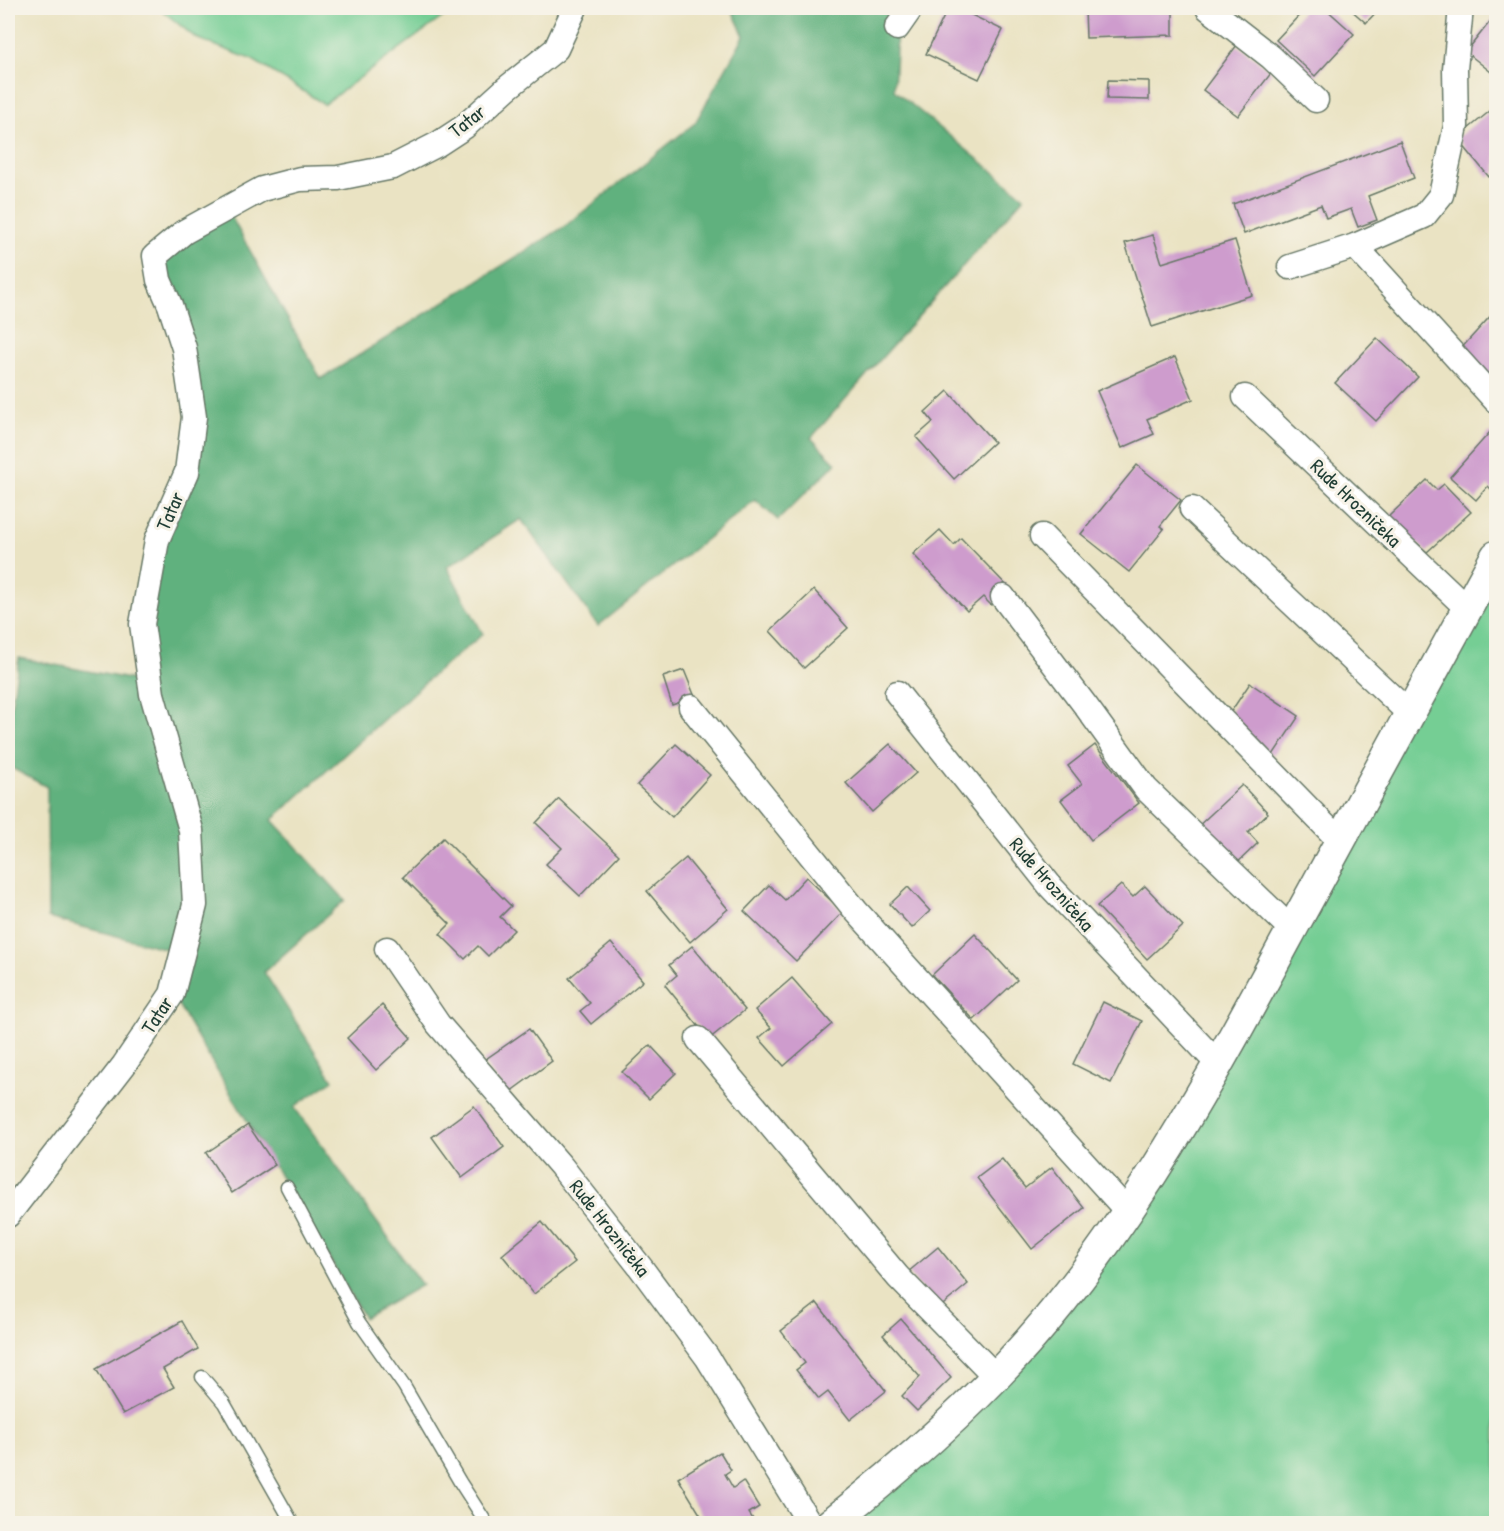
<svg xmlns="http://www.w3.org/2000/svg" width="1504" height="1531" viewBox="0 0 1504 1531" font-family="'Patrick Hand',sans-serif">
<style>
.green{fill:#75ce94;stroke:#4a8664;stroke-width:1.5}
.forest{fill:#60b17e;stroke:#407759;stroke-width:1.5}
.building{fill:#ce9ccd}
.lines{fill:none;stroke-linecap:round;stroke-linejoin:round}
.service-casing{stroke:#676;stroke-width:15}
.minor-casing{stroke:#676;stroke-width:27}
.tertiary-casing{stroke:#676;stroke-width:33}
.service{stroke:#fff;stroke-width:12}
.minor{stroke:#fff;stroke-width:24}
.tertiary{stroke:#fff;stroke-width:30}
.labels{text-anchor:middle;stroke-width:6;stroke-linejoin:round;paint-order:stroke}
.street-label{font-size:20px;fill:#1f3d34;stroke:#f7f3e8}
</style>
<rect width="100%" height="100%" fill="#f7f3e8"/>
<filter id="ink" filterUnits="userSpaceOnUse"><feTurbulence type="fractalNoise" baseFrequency=".0167" numOctaves="2"/><feDisplacementMap in="SourceGraphic" scale="12" xChannelSelector="R" yChannelSelector="G"/><feConvolveMatrix kernelMatrix="1 2 1 2 8 2 1 2 1" color-interpolation-filters="sRGB"/></filter>
<filter id="wash" filterUnits="userSpaceOnUse"><feTurbulence type="fractalNoise" baseFrequency=".008" numOctaves="4" result="noise"/><feDisplacementMap in="SourceGraphic" scale="24" xChannelSelector="R" yChannelSelector="G"/><feGaussianBlur stdDeviation="1.35" result="paint"/><feColorMatrix in="noise" values="0 0 0 0 0 0 0 0 0 0 0 0 0 0 0 0 0 1.4 0 .05"/><feComposite in="paint" operator="in"/></filter>
<g filter="url(#wash)">
<rect width="100%" height="100%" fill="#eae3c3"/>
<g class="green">
<path d="M159,8H455L324,104L253,60L196,38Z"/>
<path d="M1496,567V1523L832,1524L1075,1291Z"/>
</g>
<path class="forest" d="M731,8H911L897,28L894,90L1024,197L811,438L836,463L778,520L755,500L598,626L521,519L447,567L483,634L433,675L272,820L345,900L264,972L333,1080L294,1107L422,1285L364,1318C301,1209 235,1103 172,994L182,953L48,918L47,787L8,766V727L19,658L150,683L142,624L194,417L155,256L227,209L321,379L564,227L695,123L744,36Z"/>
<g id="blocks">
<g class="building">
<path d="M948,8H957L1003,30L979,79L926,54Z"/>
<path d="M1085,8H1173V35L1086,38Z"/>
<path d="M1306,8H1325L1354,34L1315,76L1276,40Z"/>
<path d="M1349,8H1380L1366,23Z"/>
<path d="M1496,14V76L1466,52Z"/>
<path d="M1237,45L1272,72L1238,116L1203,90Z"/>
<path d="M1108,80L1149,81V100L1107,99Z"/>
<path d="M1496,106V172L1489,177L1457,138Z"/>
<path d="M1400,141L1414,178L1368,196L1377,220L1358,227L1351,209L1326,218L1321,205L1244,234L1233,204Z"/>
<path d="M1153,235L1162,263L1235,240L1252,295L1152,327L1125,243Z"/>
<path d="M1496,310V390L1457,353Z"/>
<path d="M1377,338L1418,377L1376,421L1335,383Z"/>
<path d="M1175,357L1193,399L1147,419L1154,434L1122,448L1097,391Z"/>
<path d="M948,391L994,442L954,479L916,437L933,422L925,412Z"/>
<path d="M1490,432L1496,438V494L1488,486L1476,500L1450,477Z"/>
<path d="M1137,465L1181,500L1160,526L1164,529L1129,572L1081,534Z"/>
<path d="M1427,480L1437,490L1444,484L1471,512L1427,552L1388,517Z"/>
<path d="M940,530L954,545L961,538L1009,588L991,605L983,597L967,611L913,554Z"/>
<path d="M814,590L848,628L804,668L770,631Z"/>
<path d="M684,670L695,697L672,705L663,677Z"/>
<path d="M1250,683L1299,716L1273,755L1224,722Z"/>
<path d="M676,744L710,775L672,817L637,785Z"/>
<path d="M890,744L916,773L872,812L846,783Z"/>
<path d="M1095,745L1139,803L1091,840L1061,800L1082,784L1068,766Z"/>
<path d="M1242,785L1268,813L1248,832L1258,843L1232,868L1195,829Z"/>
<path d="M559,799L619,855L580,896L546,864L562,848L536,823Z"/>
<path d="M443,838L511,906L500,917L514,930L488,956L478,946L465,959L440,934L450,924L403,877Z"/>
<path d="M686,858L728,909L690,942L647,891Z"/>
<path d="M806,877L843,912L796,961L744,911L769,885L785,900Z"/>
<path d="M1121,885L1133,897L1145,886L1183,926L1147,959L1097,906Z"/>
<path d="M908,887L930,911L912,928L890,904Z"/>
<path d="M975,934L1017,980L974,1020L932,975Z"/>
<path d="M611,943L643,981L591,1024L580,1011L590,1003L569,978Z"/>
<path d="M692,946L745,1010L709,1039L665,985L677,975L669,965Z"/>
<path d="M792,978L832,1024L784,1066L759,1038L771,1028L755,1010Z"/>
<path d="M1103,1002L1142,1021L1111,1083L1073,1064Z"/>
<path d="M382,1005L411,1038L376,1070L347,1038Z"/>
<path d="M529,1029L552,1061L507,1094L483,1061Z"/>
<path d="M650,1045L676,1073L649,1099L622,1072Z"/>
<path d="M474,1106L504,1147L462,1178L432,1137Z"/>
<path d="M248,1125L275,1165L232,1193L206,1153Z"/>
<path d="M1002,1159L1025,1188L1052,1167L1084,1208L1032,1249L977,1178Z"/>
<path d="M542,1222L575,1262L534,1294L502,1255Z"/>
<path d="M938,1247L968,1284L938,1309L908,1272Z"/>
<path d="M817,1303L886,1391L850,1420L828,1392L819,1399L796,1370L805,1363L781,1331Z"/>
<path d="M901,1319L951,1378L917,1411L902,1396L920,1377L883,1335Z"/>
<path d="M182,1321L198,1349L163,1369L174,1387L123,1414L96,1369Z"/>
<path d="M720,1452L731,1470L725,1474L733,1488L743,1481L759,1507L749,1513L756,1524H706L678,1478Z"/>
</g>
</g>
</g>
<g filter="url(#ink)">
<use href="#blocks" fill-opacity="0" stroke="#676" stroke-width="1.5"/>
<g class="lines">
<g class="service-casing">
<g id="service">
<path d="M287,1187L359,1322L404,1386L460,1482L487,1524"/>
<path d="M202,1377L224,1403L293,1524"/>
</g>
</g>
<g class="minor-casing">
<g id="minor">
<path d="M1208,8L1271,57L1316,100"/>
<path d="M897,28L911,8"/>
<path d="M1355,246L1496,401"/>
<path d="M1290,267L1355,246L1424,216L1441,195L1456,126L1455,69L1461,8"/>
<path d="M1245,397L1468,609"/>
<path d="M1192,509L1410,714"/>
<path d="M1042,536L1340,841"/>
<path d="M1003,597L1085,705L1146,789L1292,930"/>
<path d="M897,693L1051,887L1219,1065"/>
<path d="M691,707L856,911L1127,1211"/>
<path d="M387,949L438,1024L561,1166L641,1268L707,1357L810,1524"/>
<path d="M698,1039L898,1277L996,1377"/>
<path d="M8,1215L124,1065L172,994L195,905L191,830L152,694L142,624L157,540L187,472L194,417L184,348L170,305L159,280L155,256L184,232L262,189L300,179L338,178L393,167L438,144L464,127L507,88L556,49L575,8"/>
</g>
</g>
<g class="tertiary-casing">
<path id="tertiary" d="M830,1524C900,1469 968,1410 1027,1343C1136,1220 1218,1066 1296,922C1363,800 1430,678 1496,556"/>
</g>
<use href="#service" class="service"/>
<use href="#minor" class="minor"/>
<use href="#tertiary" class="tertiary"/>
</g>
</g>
<g class="labels">
<g class="street-label">
<text transform="translate(467 121) rotate(-38)" y="7">Tatar</text>
<text transform="translate(1356 503) rotate(44)" y="7">Rude Hrozničeka</text>
<text transform="translate(170 511) rotate(-66)" y="7">Tatar</text>
<text transform="translate(1052 884) rotate(49)" y="7">Rude Hrozničeka</text>
<text transform="translate(157 1015) rotate(-57)" y="7">Tatar</text>
<text transform="translate(610 1228) rotate(52)" y="7">Rude Hrozničeka</text>
</g>
</g>
<rect width="1504" height="1531" fill="none" stroke="#f7f3e8" stroke-width="30"/>
</svg>
